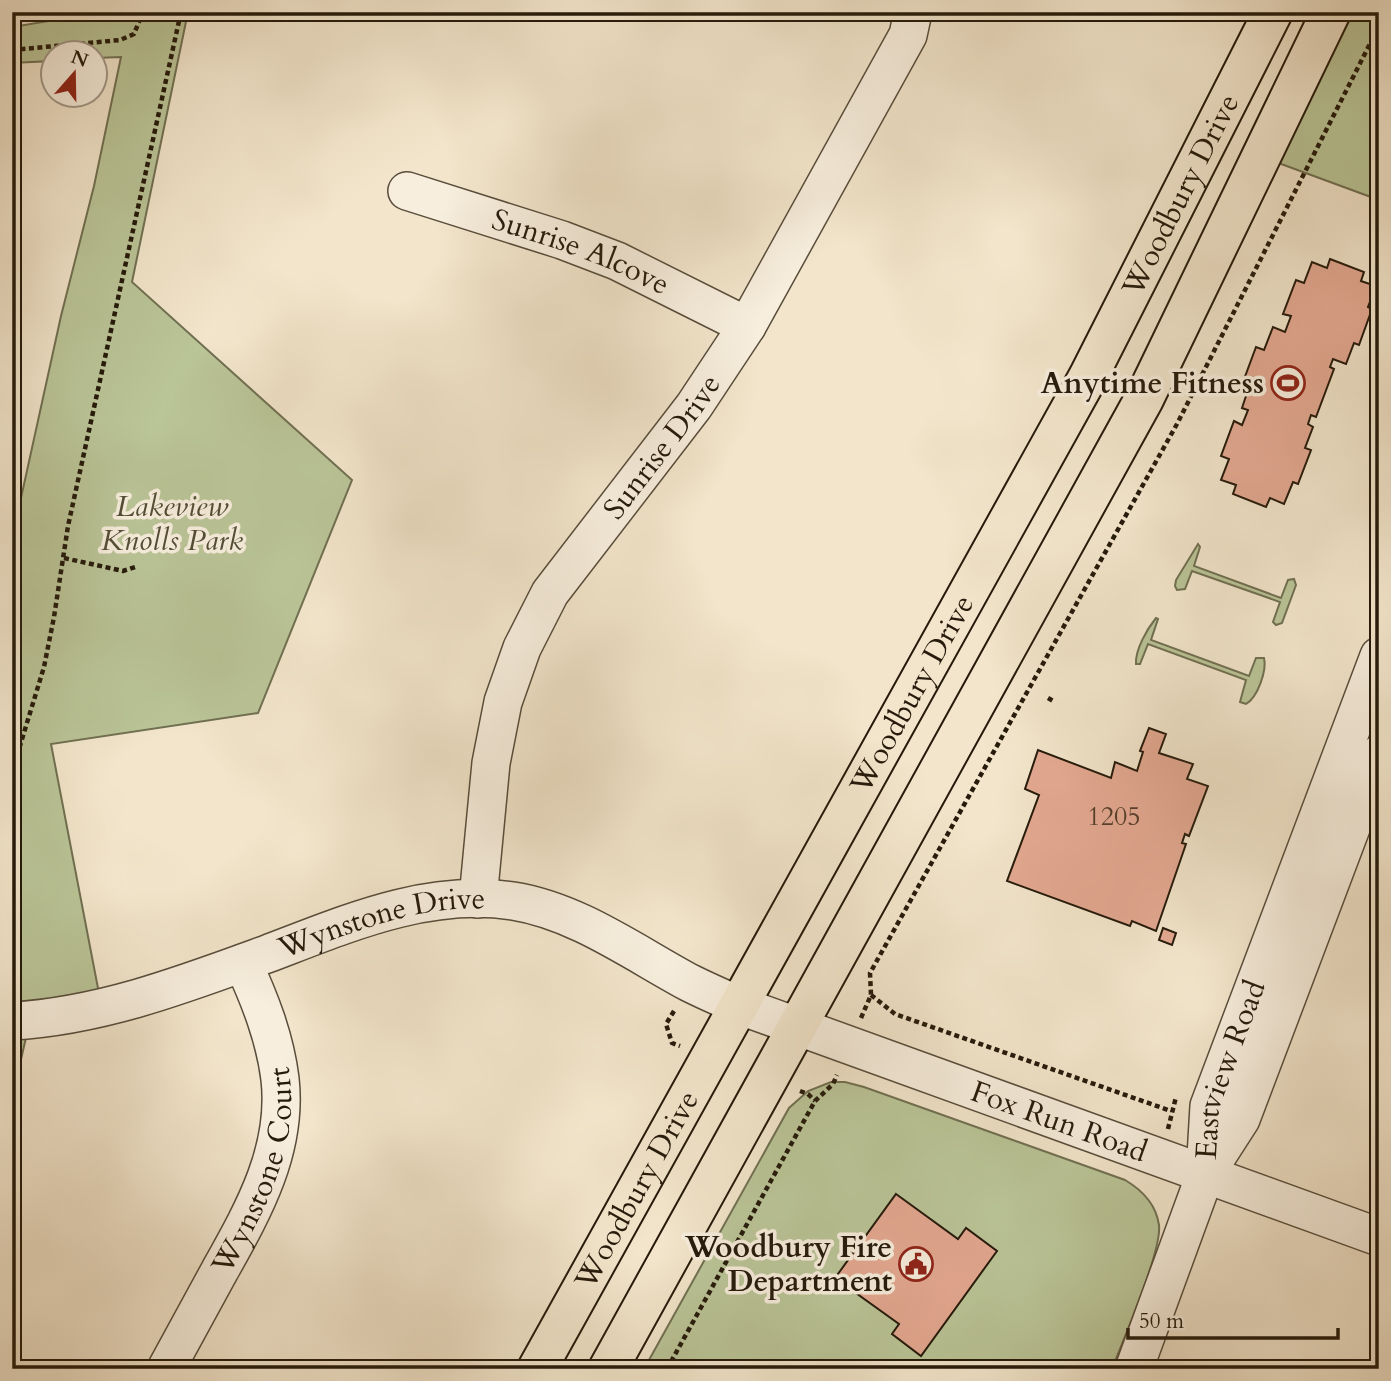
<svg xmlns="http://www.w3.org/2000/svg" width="1391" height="1381" viewBox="0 0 1391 1381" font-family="Cardo,serif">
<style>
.green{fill:#bac598;stroke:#707052;stroke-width:2}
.building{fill:#e3a891;stroke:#251a0b;stroke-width:2}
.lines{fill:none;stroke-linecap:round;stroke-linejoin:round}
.minor-casing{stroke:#584d3b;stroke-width:40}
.major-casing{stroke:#251a0b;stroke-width:42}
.path{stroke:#251a0b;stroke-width:4.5;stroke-dasharray:5 3.5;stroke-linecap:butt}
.minor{stroke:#f7eedd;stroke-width:37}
.major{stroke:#f2e5cb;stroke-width:38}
.labels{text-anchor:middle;stroke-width:7;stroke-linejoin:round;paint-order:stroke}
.number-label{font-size:26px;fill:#543e2c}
.street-label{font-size:30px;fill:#251a0b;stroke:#f7eedd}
.poi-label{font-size:30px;font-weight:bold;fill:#251a0b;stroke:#f7eedd;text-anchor:end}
.park-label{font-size:30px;font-style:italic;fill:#524d35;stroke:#f7eedd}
</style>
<rect width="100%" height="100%" fill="#f2e5cb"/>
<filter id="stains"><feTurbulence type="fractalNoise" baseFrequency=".00286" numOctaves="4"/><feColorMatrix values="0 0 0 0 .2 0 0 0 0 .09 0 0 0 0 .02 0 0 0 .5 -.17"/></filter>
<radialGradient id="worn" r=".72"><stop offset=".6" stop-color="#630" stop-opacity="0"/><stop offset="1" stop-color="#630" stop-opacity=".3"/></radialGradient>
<g class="green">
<path d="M103,12H188L132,282L352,480L258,713L51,744L102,1009L30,1020L12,1099V539L61,316L94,186L121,57L95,58L94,52H52V61L12,63V27Z"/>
<path d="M1331,12H1379V200L1262,157Z"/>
<path d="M1198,544L1200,547L1194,566L1281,598L1288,580L1294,579L1296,585L1282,623L1276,625L1273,622L1280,602L1192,571L1185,589L1177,590L1175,586L1176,580Z"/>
<path d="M1156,618L1158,619L1151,640L1249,676L1256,658H1264C1267,670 1258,697 1246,704L1240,702L1246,680L1148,644L1140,664H1136C1135,650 1147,629 1156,618Z"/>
<path d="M831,1082H845L864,1087L1125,1180C1142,1190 1156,1204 1159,1225C1162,1251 1123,1340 1112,1369H644L789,1108L808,1091Z"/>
</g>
<g class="building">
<path d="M1330,259L1364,272L1361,281L1376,286L1368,307L1372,309L1359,345L1354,343L1346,364L1333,359L1330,367L1334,369L1316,417L1311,415L1308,424L1313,427L1305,448L1311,450L1298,484L1293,482L1284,504L1270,498L1266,507L1233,494L1236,485L1221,480L1229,459L1221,456L1234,421L1242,425L1248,410L1242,408L1250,384L1243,382L1256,347L1264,350L1273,327L1285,332L1291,316L1283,314L1296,280L1304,283L1312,262L1327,268Z"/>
<path d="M1149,728L1166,734L1159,753L1193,764L1187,779L1208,786L1189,836L1185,834L1182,843L1186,844L1156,931L1132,921L1130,926L1007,881L1039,795L1025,789L1038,750L1111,778L1115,762L1137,771L1143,752L1140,751Z"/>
<path d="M1163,928L1176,933L1172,945L1159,940Z"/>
<path d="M896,1194L958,1239L966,1228L997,1251L921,1356L892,1334L899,1324L835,1278Z"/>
</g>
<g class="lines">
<g class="minor-casing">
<g id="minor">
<path id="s1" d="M407,191L562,240L617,261L747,326"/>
<path id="s2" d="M478,899L491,763L503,702L522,648L550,593L694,406L747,326L908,35L913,12"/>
<path id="s3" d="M12,1021C101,1016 185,984 267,954C346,924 427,888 513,901C577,911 634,953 690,983C706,991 722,998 738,1005L1379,1237"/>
<path id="s4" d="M1205,1174L1209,1106L1379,656"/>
<path id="s5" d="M166,1369C184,1336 202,1303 220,1270C253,1211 288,1150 280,1079C275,1038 260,1000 243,963"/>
<path d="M1134,1369L1205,1175L1241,1119L1379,754"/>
</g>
</g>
<g class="major-casing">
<g id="major">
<path id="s6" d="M537,1369L1088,377L1273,12"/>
<path d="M608,1369L1144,399L1331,12"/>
</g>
</g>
<g class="path">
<path d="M12,50L120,40L134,34L143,12"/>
<path d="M64,558L123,571L138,566"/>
<path d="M1048,698L1055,702"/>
<path d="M12,772L44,667L54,617L68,526L181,12"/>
<path d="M871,995L895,1014L1171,1111"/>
<path d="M674,1011L666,1024L672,1043L680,1046"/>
<path d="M861,1018L871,995L870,973L1177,424L1379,26"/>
<path d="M800,1091L808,1094L815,1101"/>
<path d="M1168,1129L1176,1097"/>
<path d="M667,1369L815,1101L833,1084L837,1075"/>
</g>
<use href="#minor" class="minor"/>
<use href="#major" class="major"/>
</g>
<defs>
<g id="stadium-ring" transform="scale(1.75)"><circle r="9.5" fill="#f7eedd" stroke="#8f2418" stroke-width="1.5"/><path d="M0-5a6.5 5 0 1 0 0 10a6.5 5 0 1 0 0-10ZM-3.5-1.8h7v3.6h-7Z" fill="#8f2418"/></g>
<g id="civic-ring" transform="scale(1.75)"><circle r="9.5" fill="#f7eedd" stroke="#8f2418" stroke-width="1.5"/><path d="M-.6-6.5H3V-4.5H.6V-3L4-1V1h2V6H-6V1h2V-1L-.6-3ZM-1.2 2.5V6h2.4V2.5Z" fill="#8f2418"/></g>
</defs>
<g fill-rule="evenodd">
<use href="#stadium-ring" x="1288" y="383"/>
<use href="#civic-ring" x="916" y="1264"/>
</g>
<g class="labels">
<g class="number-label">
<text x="1114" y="825">1205</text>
</g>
<g class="street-label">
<text dy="10" stroke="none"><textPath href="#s6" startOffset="1339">Woodbury Drive</textPath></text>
<text dy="10" stroke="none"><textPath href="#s1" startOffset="184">Sunrise Alcove</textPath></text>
<text dy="10" stroke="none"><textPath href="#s2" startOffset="502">Sunrise Drive</textPath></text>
<text dy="10" stroke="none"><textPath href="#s6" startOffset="772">Woodbury Drive</textPath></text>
<text dy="10" stroke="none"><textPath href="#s3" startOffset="385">Wynstone Drive</textPath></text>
<text dy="10" stroke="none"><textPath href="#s4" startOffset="108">Eastview Road</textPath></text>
<text dy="10" stroke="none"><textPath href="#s3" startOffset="1110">Fox Run Road</textPath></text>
<text dy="10" stroke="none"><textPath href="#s5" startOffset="220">Wynstone Court</textPath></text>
<text dy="10" stroke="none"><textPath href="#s6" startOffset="205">Woodbury Drive</textPath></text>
</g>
<g class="poi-label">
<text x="1264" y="393">Anytime Fitness</text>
<text x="892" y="1257">Woodbury Fire<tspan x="892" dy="34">Department</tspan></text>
</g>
<g class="park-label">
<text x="172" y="516">Lakeview<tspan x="172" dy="34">Knolls Park</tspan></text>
</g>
</g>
<rect width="1391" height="1381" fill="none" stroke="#f2e5cb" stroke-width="42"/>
<rect x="14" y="14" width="1363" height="1353" fill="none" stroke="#251a0b" stroke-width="3.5"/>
<rect x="21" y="21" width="1349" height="1339" fill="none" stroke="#251a0b" stroke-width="2"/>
<g transform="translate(74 74) rotate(20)"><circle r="33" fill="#f7eedd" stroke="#a39989" stroke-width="2"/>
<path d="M0-5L12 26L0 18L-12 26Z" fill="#8f2418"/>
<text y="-10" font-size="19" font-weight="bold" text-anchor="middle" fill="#251a0b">N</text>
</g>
<path d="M1128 1328v10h210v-10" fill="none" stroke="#251a0b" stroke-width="3.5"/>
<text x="1139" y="1328" font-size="21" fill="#251a0b" stroke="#f7eedd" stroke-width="5" paint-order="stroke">50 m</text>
<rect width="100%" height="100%" filter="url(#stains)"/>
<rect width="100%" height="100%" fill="url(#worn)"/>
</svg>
